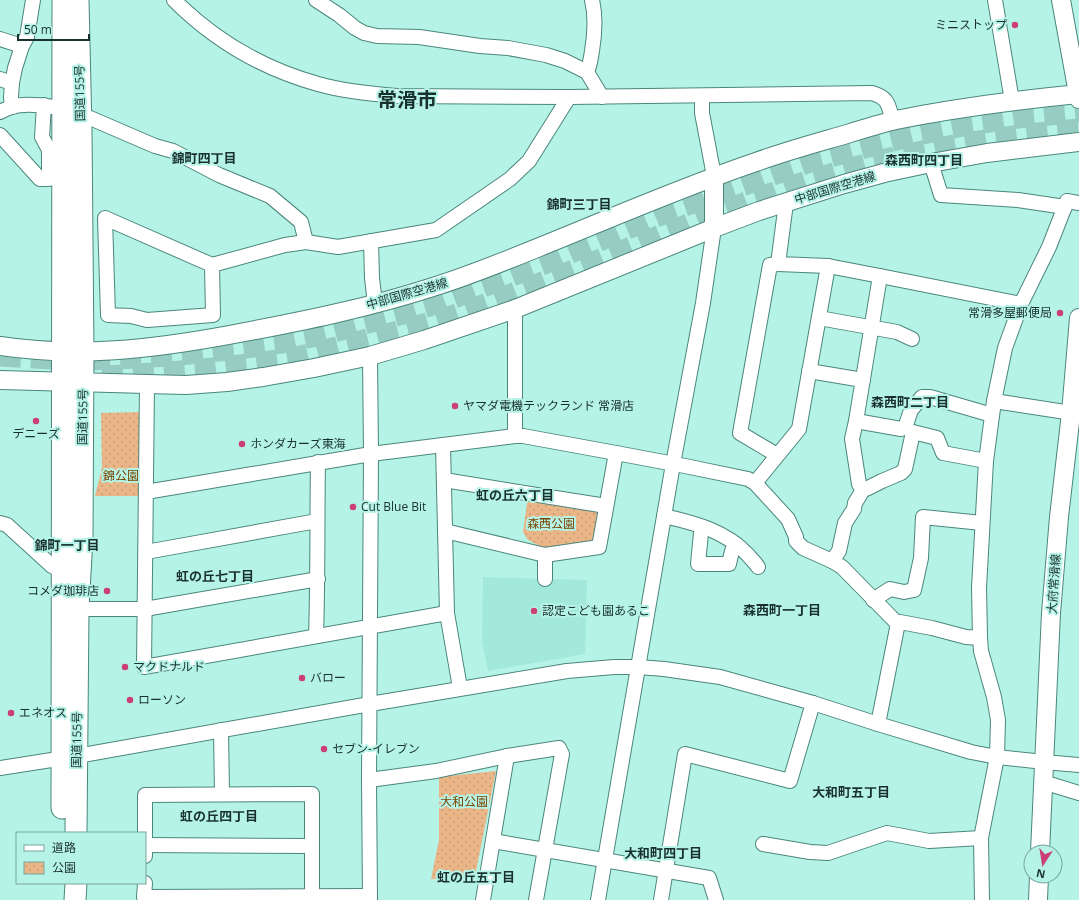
<svg xmlns="http://www.w3.org/2000/svg" width="1079" height="900" viewBox="0 0 1079 900" font-family="'Open Sans','Noto Sans JP',sans-serif">
<style>
.built{fill:#a2e9dc}
.park{fill:url(#park-dots)}
.lines{fill:none;stroke-linecap:round;stroke-linejoin:round}
.highway-tunnel{stroke:#97ccc2;stroke-width:21;stroke-dasharray:21 10;stroke-linecap:butt}
.minor-casing{stroke:#4b867c;stroke-width:16}
.major-casing{stroke:#4b867c;stroke-width:20}
.highway-casing{stroke:#4b867c;stroke-width:23}
.minor{stroke:#fff;stroke-width:14}
.major{stroke:#fff;stroke-width:18}
.highway{stroke:#fff;stroke-width:21}
.poi-dot{fill:#cb3f72;stroke:#b6f3e7;stroke-width:1.5}
.labels{text-anchor:middle;stroke-width:4;stroke-linejoin:round;paint-order:stroke}
.poi-label{font-size:12px;fill:#19312d;stroke:#b6f3e7;text-anchor:start}
.street-label{font-size:12px;fill:#19312d;stroke:#b6f3e7}
.park-label{font-size:12px;fill:#7a4400;stroke:#b6f3e7}
.neighbourhood-label{font-size:13px;font-weight:bold;fill:#19312d;stroke:#b6f3e7}
.town-label{font-size:20px;font-weight:bold;fill:#19312d;stroke:#b6f3e7}
</style>
<defs>
<pattern id="park-dots" width="8" height="8" patternUnits="userSpaceOnUse"><rect width="8" height="8" fill="#eab587"/><path d="M2 2h.1M6 6h.1" fill="none" stroke="#c89c75" stroke-width="1.8" stroke-linecap="round"/></pattern>
</defs>
<rect width="100%" height="100%" fill="#b6f3e7"/>
<path class="built" d="M483,577L587,580L585,654L488,671L482,641Z"/>
<g class="park">
<path d="M139,412L140,496H95L102,468L101,413Z"/>
<path d="M528,497L600,508L594,543L546,549L528,540L523,532Z"/>
<path d="M496,771L474,881L431,879L439,840V777Z"/>
</g>
<g class="lines">
<g class="highway-tunnel">
<path d="M0,356L52,359"/>
<path d="M89,360L118,359L169,356L238,349L282,343L326,334L403,314L443,302L552,261L668,212L810,162L865,148L913,136L963,126L1018,118L1079,112"/>
<path d="M102,376C165,373 228,368 290,358C315,353 339,346 364,340C395,332 426,324 457,314C478,307 499,299 519,291C589,265 658,235 728,209C796,183 866,161 938,148C984,139 1032,133 1079,129"/>
</g>
<g class="minor-casing">
<g id="minor">
<path d="M174,0C214,40 264,69 318,84C343,91 371,94 397,96L569,97L872,93C889,98 888,105 893,121"/>
<path d="M316,0L339,15L355,28L364,33L377,36L419,37L480,46L508,48L546,55L565,61L587,72L602,97"/>
<path d="M995,0L1012,101"/>
<path d="M0,39L22,46"/>
<path d="M587,72C590,65 591,58 592,51C595,33 596,17 592,0"/>
<path d="M0,79L12,83"/>
<path d="M702,96V113L714,176"/>
<path d="M12,107L11,97L12,83L15,68L22,46L27,37L33,0"/>
<path d="M0,112C4,110 8,108 12,107C24,103 40,105 53,107"/>
<path d="M90,118L155,146L173,151L219,175L270,196L301,222L306,242"/>
<path d="M0,135L40,179H49V150L42,137L44,105"/>
<path d="M931,163L941,195L1018,200L1065,207"/>
<path d="M786,203L778,264L828,266L880,276L1021,304"/>
<path d="M371,241L372,278L375,304"/>
<path d="M212,265L213,315L147,320L131,316L108,315L105,218L212,265L285,245L306,242L338,247L436,230L510,179L529,161L569,97"/>
<path d="M819,318L897,332L912,339"/>
<path d="M370,356L371,454L369,780L370,900"/>
<path d="M809,371L863,380"/>
<path d="M147,384L144,667L447,613"/>
<path d="M994,401L1079,414"/>
<path d="M856,421L901,429"/>
<path d="M905,428L911,410L922,397H930L992,415"/>
<path d="M515,436V309"/>
<path d="M443,445L447,613L460,688"/>
<path d="M616,453L685,466L748,479L755,483L788,519L796,537V541L803,548L832,561L842,567L890,616L897,623V628L878,724"/>
<path d="M777,455L740,433L770,265L778,264"/>
<path d="M444,480L606,506"/>
<path d="M755,483L799,429L828,266"/>
<path d="M863,490L868,488L882,481L901,473L905,469L913,432L937,438L943,453L986,461"/>
<path d="M146,492L371,454L515,436H523L616,453L599,547L545,555L445,531"/>
<path d="M664,516C695,523 726,531 748,555C751,559 755,562 758,567"/>
<path d="M0,523L7,525L52,566L61,570"/>
<path d="M703,527L701,533L698,564H729L732,551L736,544"/>
<path d="M146,552L317,521"/>
<path d="M832,561L839,551L845,523L854,509L855,503L863,490L859,484L852,439L856,421L880,276"/>
<path d="M545,579V555"/>
<path d="M873,600L890,589L904,592L914,590L921,558L923,517L982,523"/>
<path d="M78,609H145L318,579"/>
<path d="M897,623L900,622L932,628L966,637L980,638"/>
<path d="M316,636C318,578 317,520 318,462"/>
<path d="M221,730L222,793"/>
<path d="M0,768L77,756L370,704L567,671L614,667H638L664,669L720,677L813,703L878,724L971,752L997,757L1044,762L1079,765"/>
<path d="M369,780L436,771L507,756L559,748L562,754L536,900"/>
<path d="M1043,782L1079,793"/>
<path d="M493,841L709,878L716,900"/>
<path d="M763,844L810,852L828,853L887,833L929,841L981,838"/>
<path d="M145,845L311,846"/>
<path d="M145,856V795L312,794V896"/>
<path d="M145,883L144,897L370,896"/>
<path d="M483,900L507,756"/>
<path d="M598,900L673,464L703,303L714,228"/>
<path d="M661,900L685,754L790,781L813,703"/>
<path d="M982,900L981,838L997,757L998,720L994,697L981,651L980,638L979,588L986,461L994,401L1005,348L1021,304L1049,247L1067,201L1079,203"/>
</g>
</g>
<g class="major-casing">
<g id="major">
<path d="M1061,0L1079,99"/>
<path d="M714,228V176"/>
<path d="M0,346C77,358 153,349 229,335C299,322 369,308 436,286C474,274 510,259 547,244C616,216 685,186 756,162C786,151 816,143 847,134C863,129 879,124 896,120C956,108 1017,100 1079,94"/>
<path d="M0,380L147,384L186,385L227,382L263,377L314,368L370,356L424,340L515,309L714,228L759,211L844,184L884,173L931,163L987,153L1079,142"/>
<path d="M1040,852L1051,613L1059,517L1071,413L1079,318"/>
<path d="M1038,900L1039,876"/>
</g>
</g>
<g class="highway-casing">
<g id="highway">
<path d="M62,808L63,0"/>
<path d="M76,833L78,609L82,538L83,352L81,130L78,0"/>
<path d="M75,900L76,883"/>
</g>
</g>
<use href="#minor" class="minor"/>
<use href="#major" class="major"/>
<use href="#highway" class="highway"/>
</g>
<g class="poi-dot">
<circle cx="1015" cy="25" r="4"/>
<circle cx="1060" cy="313" r="4"/>
<circle cx="455" cy="406" r="4"/>
<circle cx="36" cy="421" r="4"/>
<circle cx="242" cy="444" r="4"/>
<circle cx="353" cy="507" r="4"/>
<circle cx="107" cy="591" r="4"/>
<circle cx="534" cy="611" r="4"/>
<circle cx="125" cy="667" r="4"/>
<circle cx="302" cy="678" r="4"/>
<circle cx="130" cy="700" r="4"/>
<circle cx="11" cy="713" r="4"/>
<circle cx="324" cy="749" r="4"/>
</g>
<g class="labels">
<g class="poi-label">
<text x="1007" y="29" text-anchor="end">ミニストップ</text>
<text x="1052" y="317" text-anchor="end">常滑多屋郵便局</text>
<text x="463" y="410">ヤマダ電機テックランド 常滑店</text>
<text x="36" y="438" text-anchor="middle">デニーズ</text>
<text x="250" y="448">ホンダカーズ東海</text>
<text x="361" y="511">Cut Blue Bit</text>
<text x="99" y="595" text-anchor="end">コメダ珈琲店</text>
<text x="542" y="615">認定こども園あるこ</text>
<text x="133" y="671">マクドナルド</text>
<text x="310" y="682">バロー</text>
<text x="138" y="704">ローソン</text>
<text x="19" y="717">エネオス</text>
<text x="332" y="753">セブン-イレブン</text>
</g>
<g class="street-label">
<text transform="translate(80 93) rotate(-91)" y="4">国道155号</text>
<text transform="translate(835 188) rotate(-17)" y="4">中部国際空港線</text>
<text transform="translate(407 294) rotate(-16)" y="4">中部国際空港線</text>
<text transform="translate(83 417) rotate(-89)" y="4">国道155号</text>
<text transform="translate(1054 584) rotate(-86)" y="4">大府常滑線</text>
<text transform="translate(77 740) rotate(-89)" y="4">国道155号</text>
</g>
<g class="park-label">
<text x="121" y="480">錦公園</text>
<text x="551" y="528">森西公園</text>
<text x="464" y="806">大和公園</text>
</g>
<g class="neighbourhood-label">
<text x="204" y="163">錦町四丁目</text>
<text x="924" y="165">森西町四丁目</text>
<text x="579" y="209">錦町三丁目</text>
<text x="910" y="407">森西町二丁目</text>
<text x="515" y="500">虹の丘六丁目</text>
<text x="67" y="550">錦町一丁目</text>
<text x="215" y="581">虹の丘七丁目</text>
<text x="782" y="615">森西町一丁目</text>
<text x="851" y="797">大和町五丁目</text>
<text x="219" y="821">虹の丘四丁目</text>
<text x="663" y="858">大和町四丁目</text>
<text x="476" y="882">虹の丘五丁目</text>
</g>
<g class="town-label">
<text x="407" y="107">常滑市</text>
</g>
</g>
<rect x="16" y="832" width="130" height="52" fill="#b6f3e7" stroke="#77a59d"/>
<rect x="24" y="845" width="20" height="6" fill="#ffffff" stroke="#77a59d"/>
<text x="52" y="852" font-size="12" fill="#19312d">道路</text>
<rect x="24" y="862" width="20" height="12" fill="url(#park-dots)" stroke="#77a59d"/>
<text x="52" y="872" font-size="12" fill="#19312d">公園</text>
<g transform="translate(1043 864) rotate(192)"><circle r="19" fill="#b6f3e7" stroke="#77a59d"/>
<path d="M0-3L7 15L0 10L-7 15Z" fill="#cb3f72"/>
<text y="-6" font-size="11" font-weight="bold" text-anchor="middle" fill="#19312d">N</text>
</g>
<path d="M18 34v6h71v-6" fill="none" stroke="#19312d" stroke-width="2"/>
<text x="24" y="34" font-size="12" fill="#19312d" stroke="#b6f3e7" stroke-width="3" paint-order="stroke">50 m</text>
</svg>
